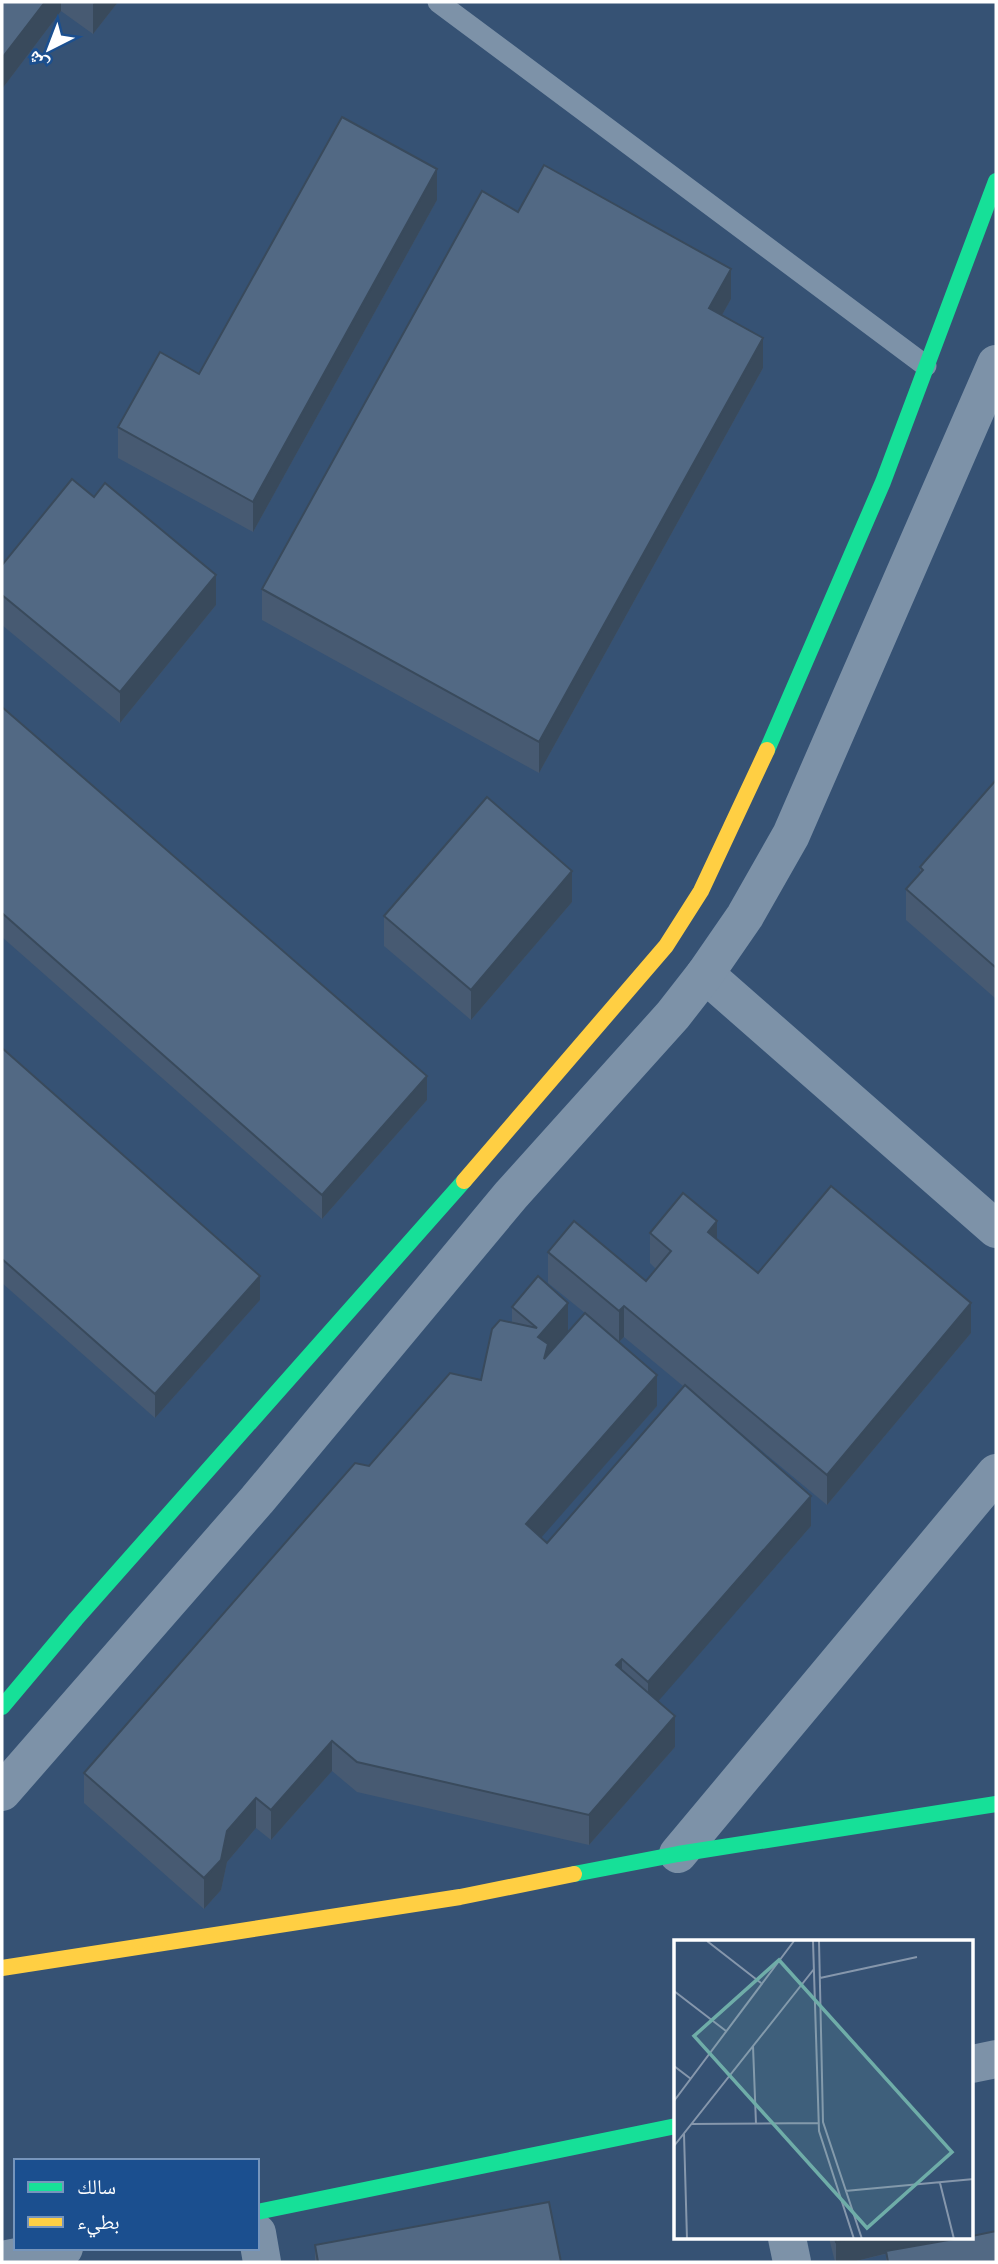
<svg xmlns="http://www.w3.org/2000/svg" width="998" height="2264" viewBox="0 0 998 2264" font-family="'Public Sans','Noto Naskh Arabic',sans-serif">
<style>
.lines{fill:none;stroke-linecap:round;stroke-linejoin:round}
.lane{stroke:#7d92a8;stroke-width:21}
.street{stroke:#7d92a8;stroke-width:38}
.fast{stroke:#16e098;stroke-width:16}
.slow{stroke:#ffcf43;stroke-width:16}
.wall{fill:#475a72;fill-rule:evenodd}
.shaded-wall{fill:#394a5c}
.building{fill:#526984;stroke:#394a5c;stroke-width:2}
.inset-road{fill:none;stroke:#8697ac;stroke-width:2}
.view{fill:#6fada8;fill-opacity:0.15;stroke:#6fada8;stroke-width:3.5}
.inset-edge{fill:none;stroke:#fff;stroke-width:3.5}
</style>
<rect width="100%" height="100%" fill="#365274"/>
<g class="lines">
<path class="lane" d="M438,2L926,366"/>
<g class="street">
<path d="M705,974L996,1229"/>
<path d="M2,1792L257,1500L511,1195L673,1015L705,974L745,916L791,835L996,364"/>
<path d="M678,1854L996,1473"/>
<path d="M972,2064L996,2059"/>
<path d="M257,2233L262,2262"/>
<path d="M787,2238L792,2262"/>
<path d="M2,2260L64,2248"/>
</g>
<g class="fast">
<path d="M767,750L883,482L996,181"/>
<path d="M2,1707L76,1619L464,1181"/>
<path d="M574,1874L678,1854L996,1804"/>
<path d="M257,2212L676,2126"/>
</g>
<g class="slow">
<path d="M464,1181L666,946L701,891L767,750"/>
<path d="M2,1968L460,1897L574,1874"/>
</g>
</g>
<g class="wall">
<path d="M2,2H118L93,34L61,11L2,89Z"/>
<path d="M437,200L253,532L118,458V427L199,374Z"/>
<path d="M518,212L731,299L722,315L763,368L539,773L262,620V589Z"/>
<path d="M2,565L216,605L120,723L2,625Z"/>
<path d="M2,707L427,1100L322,1219L2,937Z"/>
<path d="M996,780V997L995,998L906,920V889L920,873V867Z"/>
<path d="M572,902L471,1020L384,946V916Z"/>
<path d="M2,1048L260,1300L155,1418L2,1283Z"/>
<path d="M650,1233L717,1239L758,1273L971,1333L827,1505L738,1431L811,1526L658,1701L675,1747L589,1845L357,1792L332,1771L271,1840L256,1828L227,1862L221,1890L204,1909L84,1803V1773L369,1466L481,1380L512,1323V1307L568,1332L585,1313L548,1283V1252L646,1281L656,1269L650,1263ZM624,1337L683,1386L547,1543L541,1537L657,1406L619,1342Z"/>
<path d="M829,2238H949L925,2244L996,2262H886V2254L852,2262H835Z"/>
<path d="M315,2245L561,2262H315Z"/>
</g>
<g class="shaded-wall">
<path d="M45,2H61V11L2,89V58Z"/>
<path d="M95,2H118L93,34V4Z"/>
<path d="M437,169V200L253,532V502Z"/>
<path d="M731,269V299L709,338V308Z"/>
<path d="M763,338V368L539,773V742Z"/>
<path d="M216,575V605L120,723V692Z"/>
<path d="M572,871V902L471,1020V990Z"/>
<path d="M996,966V997L995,998V967Z"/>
<path d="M427,1076V1100L322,1219V1195Z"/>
<path d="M717,1221V1252L708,1232Z"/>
<path d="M260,1276V1300L155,1418V1394Z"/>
<path d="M568,1303V1333L548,1375L538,1337Z"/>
<path d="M971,1303V1333L827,1505V1475Z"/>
<path d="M624,1306V1337L619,1342V1311Z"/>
<path d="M657,1375V1406L526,1555V1524Z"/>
<path d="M811,1496V1526L648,1713V1682Z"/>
<path d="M622,1659V1689L616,1665Z"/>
<path d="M675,1716V1747L589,1845V1815Z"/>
<path d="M332,1741V1771L271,1840V1810Z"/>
<path d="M256,1798V1828L227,1862L221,1890L204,1909V1878L227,1831Z"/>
<path d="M853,2238H949L852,2262H836V2242Z"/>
</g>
<g class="building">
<path d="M2,2H45L2,58Z"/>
<path d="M342,117L437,169L253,502L118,427L160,352L199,374Z"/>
<path d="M544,165L731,269L709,308L763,338L539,742L262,589L482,191L518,212Z"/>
<path d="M72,479L94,497L105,483L216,575L120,692L2,595V565Z"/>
<path d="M2,707L427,1076L322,1195L2,913Z"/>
<path d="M996,780V966L995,967L906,889L923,870L920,867Z"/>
<path d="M487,797L572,871L471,990L384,916Z"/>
<path d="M2,1048L260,1276L155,1394L2,1259Z"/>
<path d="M831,1186L971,1303L827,1475L624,1306L619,1311L548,1252L574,1221L646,1281L671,1251L650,1233L683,1193L717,1221L708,1232L758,1273Z"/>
<path d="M538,1276L568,1303L538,1337L548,1344L544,1359L585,1313L657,1375L526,1524L547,1543L685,1385L811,1496L648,1682L622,1659L616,1665L675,1716L589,1815L357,1762L332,1741L271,1810L256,1798L227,1831L221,1860L204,1878L84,1773L355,1463L369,1466L450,1373L481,1380L492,1329L500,1320L537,1328L512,1307Z"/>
<path d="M549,2202L561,2262H318L315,2245Z"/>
<path d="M996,2231V2262H888L886,2251L960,2238H972V2236Z"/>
<path d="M835,2238H853L836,2242Z"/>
</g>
<g transform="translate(674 1940)">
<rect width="299" height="299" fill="#365274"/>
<path class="inset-road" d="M33,1L87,43M139,1L145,191L180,299M145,1L149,182L188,299M146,38L243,17M0,51L52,91M79,106L82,184M0,126L17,139M0,161L120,1M17,184L144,183M10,194L13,299M0,206L140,29M266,243L280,299M171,251L300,239"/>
<path class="view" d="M105,20L278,212L193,288L20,96Z"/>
<rect width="299" height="299" class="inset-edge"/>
</g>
<rect width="998" height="2264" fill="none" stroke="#ffffff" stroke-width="7"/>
<rect x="14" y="2159" width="245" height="91" fill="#1b4f8f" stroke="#7695bc" stroke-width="2"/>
<rect x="28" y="2182" width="35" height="10" fill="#16e098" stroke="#7695bc" stroke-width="2"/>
<text x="77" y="2194" font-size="21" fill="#ffffff">سالك</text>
<rect x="28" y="2217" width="35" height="10" fill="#ffcf43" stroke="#7695bc" stroke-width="2"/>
<text x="77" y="2229" font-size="21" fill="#ffffff">بطيء</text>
<g transform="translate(49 49) rotate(222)" stroke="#1b4f8f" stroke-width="5" paint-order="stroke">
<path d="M0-5L12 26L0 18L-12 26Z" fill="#ffffff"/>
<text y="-10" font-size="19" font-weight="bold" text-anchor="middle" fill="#ffffff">ش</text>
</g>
</svg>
